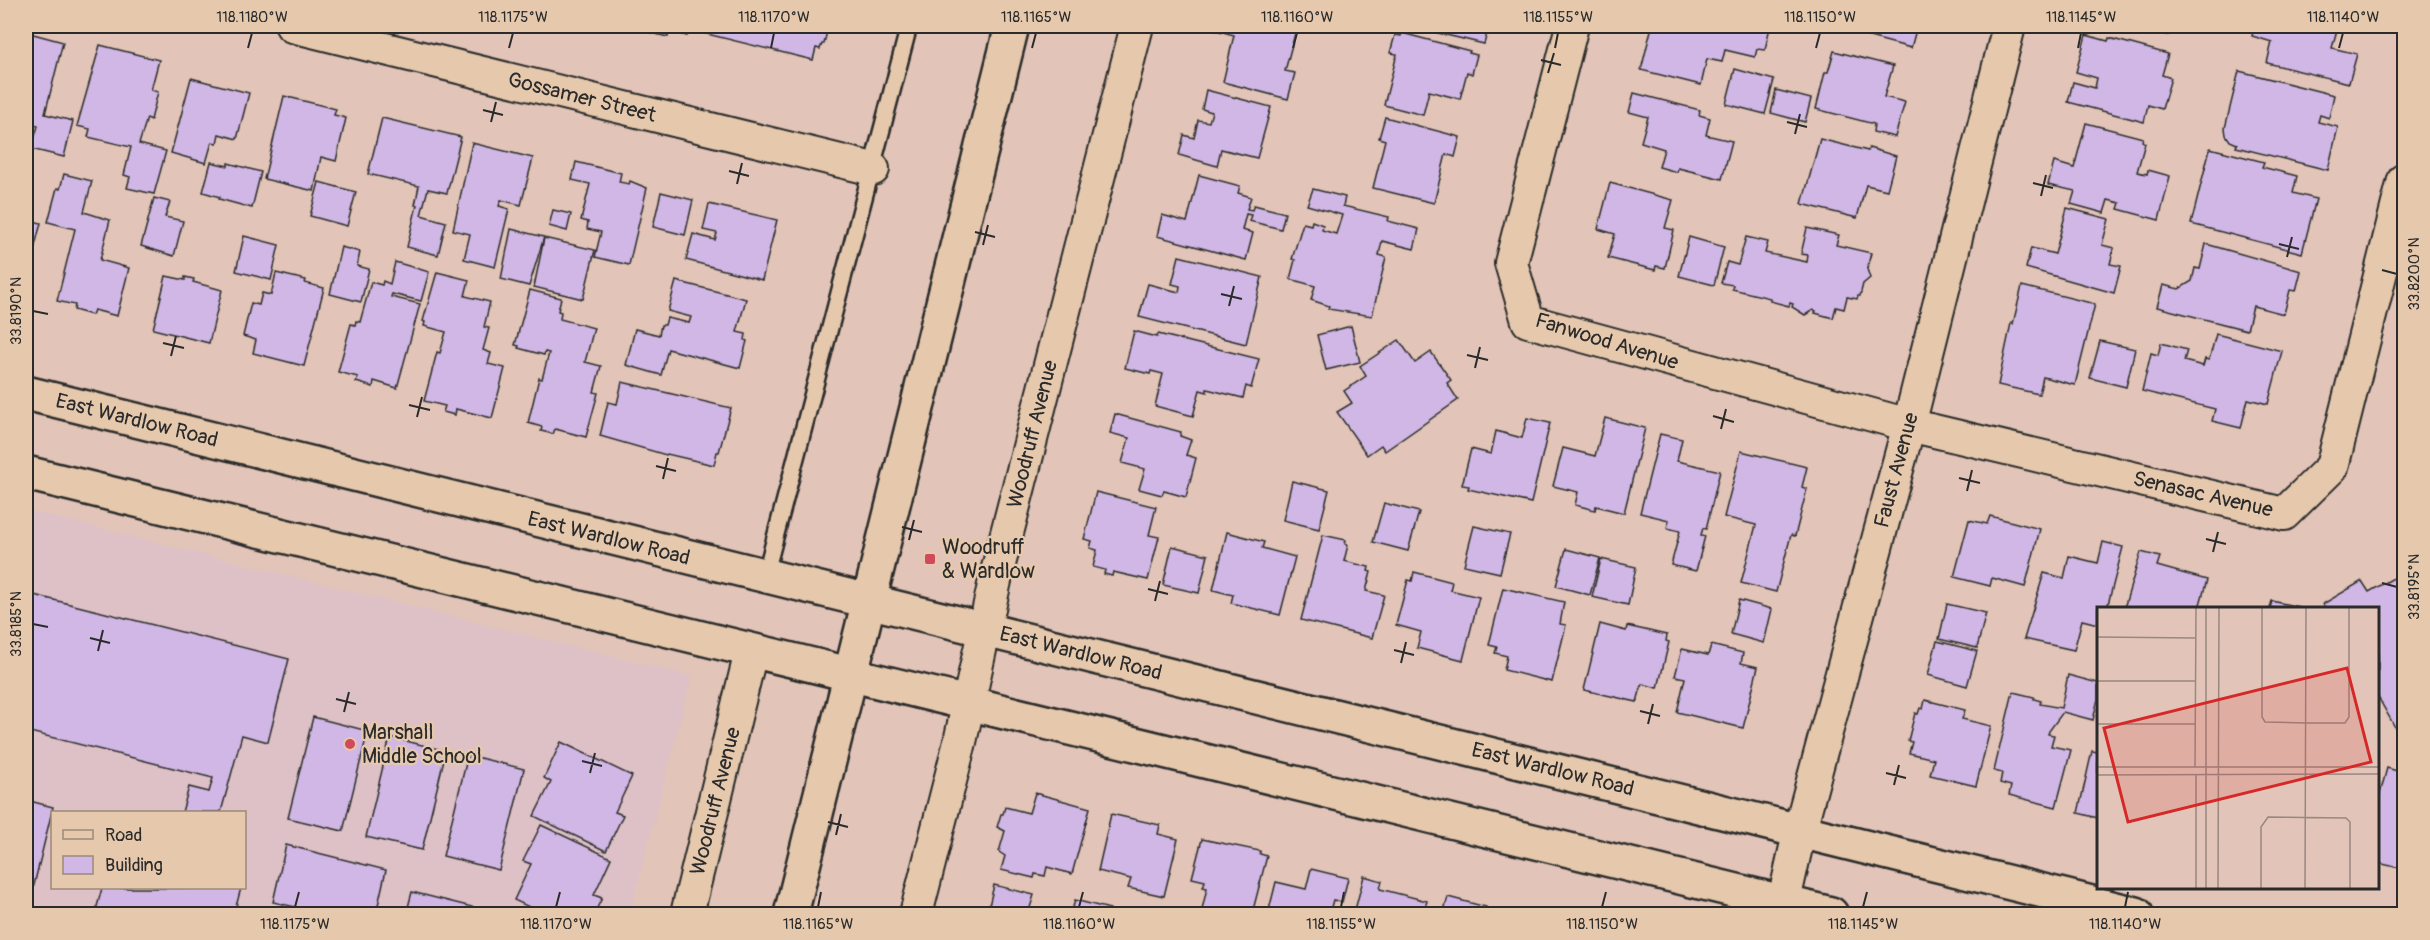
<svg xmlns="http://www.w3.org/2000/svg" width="2430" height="940" viewBox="0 0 2430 940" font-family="Pangolin,sans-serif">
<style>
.built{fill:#ddc1c6;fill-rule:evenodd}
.building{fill:#d0b7e5;stroke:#2b2b2b;stroke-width:1.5}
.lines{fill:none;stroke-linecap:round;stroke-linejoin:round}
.lane-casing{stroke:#2b2b2b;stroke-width:20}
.street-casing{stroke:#2b2b2b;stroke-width:36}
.secondary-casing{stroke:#2b2b2b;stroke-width:38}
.lane{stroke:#e6c9ad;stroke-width:15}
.street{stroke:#e6c9ad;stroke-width:32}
.secondary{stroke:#e6c9ad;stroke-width:33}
.ticks{fill:none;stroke:#2b2b2b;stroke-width:2}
.poi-dot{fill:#d1495b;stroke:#e6c9ad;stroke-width:2}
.labels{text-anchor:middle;stroke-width:4.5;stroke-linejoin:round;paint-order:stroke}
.street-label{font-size:21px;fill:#2b2b2b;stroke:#e6c9ad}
.poi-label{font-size:21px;fill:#2b2b2b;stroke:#e6c9ad;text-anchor:start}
.inset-road{fill:none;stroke:#998780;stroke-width:1.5}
.view{fill:#d62828;fill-opacity:0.15;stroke:#d62828;stroke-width:3}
.inset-edge{fill:none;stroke:#2b2b2b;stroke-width:3}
.neatline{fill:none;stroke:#2b2b2b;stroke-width:2}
.ticks-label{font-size:15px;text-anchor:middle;fill:#2b2b2b}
</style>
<rect width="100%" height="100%" fill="#e2c5b8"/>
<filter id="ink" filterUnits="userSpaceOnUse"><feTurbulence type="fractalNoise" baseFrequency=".0167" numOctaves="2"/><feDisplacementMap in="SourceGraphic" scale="12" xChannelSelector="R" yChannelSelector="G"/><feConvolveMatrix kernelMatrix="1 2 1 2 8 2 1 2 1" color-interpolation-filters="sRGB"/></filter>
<g filter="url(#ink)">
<path class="built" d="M26,510L692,676L630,914H26ZM52,812H244V888H52Z"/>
<g class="building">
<path d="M633,26H689L687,36L669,31L668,37L632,28Z"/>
<path d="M705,26H826L824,31H827L824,44H822L820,49L816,48L813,60L703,33Z"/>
<path d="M1213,26H1297L1285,71L1295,73L1288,99L1223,82L1234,35L1212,29Z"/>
<path d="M1422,26H1489L1484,44L1421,29Z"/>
<path d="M1652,26H1763L1770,27L1765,50L1757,49L1755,57L1725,50L1722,62L1707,59L1701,85L1641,70Z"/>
<path d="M1842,26H1917L1911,48L1847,31V29L1842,28Z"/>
<path d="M2133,26H2170L2168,35Z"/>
<path d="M2254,26H2338L2332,48L2357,54L2349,83L2267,63L2272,42L2252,36Z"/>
<path d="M26,32L63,42L45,114L73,121L64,157L31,149L38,126L26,123Z"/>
<path d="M1402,33L1470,51L1469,53L1477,55L1472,74L1467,72L1460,99L1429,91L1423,115L1384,105L1397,54L1390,53L1395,35L1401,36Z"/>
<path d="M2086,35L2108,41L2109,38L2168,54L2162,75L2171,78L2162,109L2148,105L2144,122L2068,102L2073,82L2095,88L2097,78L2076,72Z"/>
<path d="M100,45L159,60L151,90L158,92L151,120L147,118L139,144L166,151L154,194L127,188L130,177L124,175L131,147L88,137L90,129L77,126Z"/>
<path d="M1834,51L1893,66L1884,97L1905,102L1895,137L1873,132L1874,124L1816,109L1825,72H1828Z"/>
<path d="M1735,69L1774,80L1765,114L1726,104Z"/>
<path d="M2239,71L2334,95L2329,118L2320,115L2318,122L2338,127L2328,170L2236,147L2237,144L2230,141L2226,135L2225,128Z"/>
<path d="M191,78L249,93L237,139L219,134L217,143L212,142L206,163L171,153Z"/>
<path d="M1206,90L1271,107L1257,158L1221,149L1217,166L1179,155L1184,135L1194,138L1198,120L1209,122L1212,112L1202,109Z"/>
<path d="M1776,90L1811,99L1805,122L1771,113Z"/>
<path d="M1634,93L1700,110L1699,115L1710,118L1706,135L1732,141L1722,179L1678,168L1677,172L1659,167L1664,149L1641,142L1648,117L1629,112Z"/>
<path d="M284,96L336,109L334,115L346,118L336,161L321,157L314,191L264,179Z"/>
<path d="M1385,117L1460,137L1455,157L1446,154L1434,203L1373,188L1385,140L1379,138Z"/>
<path d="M382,118L461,137L447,193L428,189L421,215L446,222L438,255L407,247L417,205H415L419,186L368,174Z"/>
<path d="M2086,123L2143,138L2142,141L2145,143L2137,172L2147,174L2148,170L2170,176L2159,220L2118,209L2120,203L2108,200L2104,213L2071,204L2075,191L2048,185L2054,162L2074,168Z"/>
<path d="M1820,139L1868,151L1869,148L1896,156L1887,190L1866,185L1857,218L1802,204Z"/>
<path d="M472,143L533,158L521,205L501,200L499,206L509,209L495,267L464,259L470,234L453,230Z"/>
<path d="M2210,148L2264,162L2262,167L2297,176L2293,193L2316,199L2302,253L2191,224Z"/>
<path d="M211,162L228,166V163L261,172L252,208L219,199L220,197L203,192Z"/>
<path d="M576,162L621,173L619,182L629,184L630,181L647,188L629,265L595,257L601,232L587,229L588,222L581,220L590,184L572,180Z"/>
<path d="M64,174L92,181L84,212L110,220L100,260L129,268L117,316L94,310L92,315L74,310L75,305L57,301L75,229L48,222L57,188L60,189Z"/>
<path d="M1199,175L1240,186L1238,193L1251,197L1247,209L1252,210L1254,205L1285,213L1281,229L1249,221L1251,215L1246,214L1242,230L1253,233L1246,260L1157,236L1162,215L1187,222Z"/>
<path d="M319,182L356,192L347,226L310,216Z"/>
<path d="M1610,183L1673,200L1665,228L1674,230L1665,268L1656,266L1655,270L1608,258L1615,234L1598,229Z"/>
<path d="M1313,189L1345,197L1343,206L1389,217L1388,221L1419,229L1414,249L1382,241L1379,255L1386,257L1372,316L1328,309L1329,306L1311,300L1315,286L1290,279L1295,260L1292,259L1303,223L1311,225L1312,221L1323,225L1322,230L1336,234L1342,215L1307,205Z"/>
<path d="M661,192L693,200L685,235L653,227Z"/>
<path d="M154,198L170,202L165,217L183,221L174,256L141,246Z"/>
<path d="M709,204L777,220L762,280L686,260L693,234L715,240L717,233L703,230Z"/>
<path d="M2067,208L2109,219L2102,245L2114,248L2110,264L2121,266L2114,293L2026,268L2031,248L2055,254Z"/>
<path d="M553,210L571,214L567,231L549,226Z"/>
<path d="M26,219L41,223L26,280Z"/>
<path d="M1807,228L1839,235L1836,245L1871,253L1867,269L1870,278L1863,284L1860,296H1858L1857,299L1847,297L1844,309L1836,307L1833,318L1815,313L1816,311L1813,310L1805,315L1792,307L1793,304L1790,303L1789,306L1770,301V298L1732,289L1733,285L1721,283L1727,262L1738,265L1746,237L1768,242L1765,253L1807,262L1808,255L1801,254Z"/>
<path d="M511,229L544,237L529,286L501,279Z"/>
<path d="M244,236L279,245L271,280L236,271Z"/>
<path d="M1689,237L1724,247L1714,285L1679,276Z"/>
<path d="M544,238L595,250L583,299L534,287Z"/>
<path d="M2206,244L2301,271L2296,291L2290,290L2284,314L2253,306L2247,330L2157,307L2163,285L2179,289L2192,281L2195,268L2200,269Z"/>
<path d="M341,247L360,252L357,266L369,269L361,302L330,294Z"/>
<path d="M1179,256L1262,277L1246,344L1139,317L1148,284L1179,292L1180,286L1172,284Z"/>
<path d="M395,262L429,272L421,301L392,294L391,297L420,304L397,388L374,381L373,387L356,382L358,377L338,372L351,324L355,325L356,321L360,322L371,282L382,285L383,281L390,284Z"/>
<path d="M437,272L469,280L465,296L490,302L484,327L489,328L483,350L491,353L488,364L505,368L492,418L456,409L455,415L443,412L445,406L424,401L437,352L440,353L446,332L424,326L425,322L423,321Z"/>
<path d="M276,273L306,280L305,283L324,288L304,366L253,353L256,340L243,336L251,303L259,305L262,293L271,295Z"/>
<path d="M166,276L185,280V277L194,279L193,282L222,290L209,343L153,329Z"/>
<path d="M676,281L746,299L737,332L746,334L745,340L747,341L740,368L668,349L661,375L626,365L635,329L659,335L661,325H665L667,318L689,323L691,317L668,311Z"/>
<path d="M2022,286L2095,304L2075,385L2043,377L2039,394L1998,385L2011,323L2013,324Z"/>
<path d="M530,290L561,298L558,311L561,312L560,319L594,328L585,362L601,366L594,392L598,393L586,437L555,429L553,434L541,431L542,427L528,423L539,378L542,379L549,353L545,352L544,355L518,348L519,346L515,345Z"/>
<path d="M1351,326L1360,362L1326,370L1317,335Z"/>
<path d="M1134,331L1157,337L1158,334L1259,359L1251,388L1246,386L1243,398L1207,389V392L1200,390L1193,416L1155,406L1163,374L1151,371L1150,374L1125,368Z"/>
<path d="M2216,334L2282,351L2268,404L2248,399L2241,428L2212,421L2215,409L2142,391L2151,353L2158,355L2161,343L2187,350L2184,361L2203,366L2205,359L2209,360Z"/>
<path d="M1399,340L1415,363L1431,352L1451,380L1447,383L1458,400L1385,451L1381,445L1367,455L1337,412L1352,403L1344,391L1366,376L1360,366Z"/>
<path d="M2100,341L2135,349L2126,387L2090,378Z"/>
<path d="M622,382L731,408L719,452H717L714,465L667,454L666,455L600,436L608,402L617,404Z"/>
<path d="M1115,414L1181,432L1180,436L1191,440L1186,455L1196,458L1186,497L1164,491L1162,495L1139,489L1145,469L1122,463L1129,438L1110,433Z"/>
<path d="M1527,418L1550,423L1531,503L1468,489L1469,486L1462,485L1471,449L1491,454L1496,431L1522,438Z"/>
<path d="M1605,418L1645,428L1624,513L1596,506L1595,510L1575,505L1578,492L1553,486L1563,448L1595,456Z"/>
<path d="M1660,434L1682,439L1677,461L1720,471L1706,529L1703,528L1701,535L1705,536L1696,571L1671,565L1680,531L1667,528L1669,520L1640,513Z"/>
<path d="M1741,451L1807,467L1802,487L1807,489L1795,536L1791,535L1776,592L1741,583L1756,525L1724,517Z"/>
<path d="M1292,481L1329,490L1319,529L1283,520Z"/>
<path d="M1096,492L1156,507L1149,535L1159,537L1148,580L1113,572L1112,576L1104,574L1105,570L1093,567L1097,550L1090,548L1092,541L1084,539Z"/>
<path d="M1384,503L1419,512L1408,551L1373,542Z"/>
<path d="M1990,516L2040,529L2025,587L1992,578L1990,586L1954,577L1969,520L1987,524Z"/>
<path d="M1474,526L1510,534L1500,573L1464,565Z"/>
<path d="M1227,532L1264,542L1262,548L1295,557L1280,615L1231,603L1233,595L1213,590Z"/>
<path d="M1323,535L1346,540L1345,544L1348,545L1344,561L1369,567L1368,571L1371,572L1366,591L1384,595L1372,638L1301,620Z"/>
<path d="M2103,542L2123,547L2107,608H2098V624L2082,620L2074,650L2024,639L2044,573L2064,578L2069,556L2098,563Z"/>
<path d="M1172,546L1208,555L1199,593L1163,585Z"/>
<path d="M1566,549L1600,558L1590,595L1556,586Z"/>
<path d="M2141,552L2160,557L2157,566L2207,580L2199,608H2124Z"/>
<path d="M1601,559L1636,567L1628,605L1592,597Z"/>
<path d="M1414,572L1452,582L1450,590L1479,597L1463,660L1417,648L1421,632L1396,625L1408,580L1412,581Z"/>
<path d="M2402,573L2404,577V724L2396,729L2378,697V608H2325L2323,604L2362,581L2369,592Z"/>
<path d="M1503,588L1564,602L1560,624L1566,625L1552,682L1504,670L1507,656L1495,653L1497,647L1489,645Z"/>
<path d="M26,593L289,659L268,742L242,735L221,812H182L189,787L209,792L213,778L26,731Z"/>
<path d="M1739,600L1772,609L1764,643L1731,634Z"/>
<path d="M2272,601L2299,607L2298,608H2270Z"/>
<path d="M1947,604L1986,613L1977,648L1939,639Z"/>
<path d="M1600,624L1626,631L1627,626L1667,635L1666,641L1669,642L1658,688L1642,684L1637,702L1584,690Z"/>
<path d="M1937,641L1977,651L1967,686L1928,675Z"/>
<path d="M1711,645L1743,653L1741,663L1758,667L1743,728L1677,712L1685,678L1675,676L1682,649L1708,655Z"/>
<path d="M2068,675L2098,683V699L2093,720L2063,712L2049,731L2048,734L2054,735L2051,746L2071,750L2056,807L2009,795L2011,786L2000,783L2002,773L1994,771L2013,692L2034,697V699L2041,701L2040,704L2061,708Z"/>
<path d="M1925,700L1965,710L1962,719L1991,726L1976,786L1930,775L1934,759L1909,753L1912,742L1908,741L1915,713L1918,714L1920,708L1923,709Z"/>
<path d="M313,717L368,731L343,831L288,818Z"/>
<path d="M390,737L446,751L422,850L366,837Z"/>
<path d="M561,742L632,776L615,812L623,815L606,851L534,816L551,782L544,778Z"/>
<path d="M2092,751L2098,752V818L2078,813Z"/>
<path d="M468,755L524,769L499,870L443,856Z"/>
<path d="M2387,768L2404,773V869L2378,863V801Z"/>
<path d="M1035,793L1090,808L1072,874L1047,867L1045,876L1035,874L1034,878L1001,870L1005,856L999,852L1005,831L997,827L1001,814H1003L1005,807L1029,813Z"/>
<path d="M26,800L53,807L27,914H26Z"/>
<path d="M1111,814L1160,825L1158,834L1178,839L1164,896L1128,888L1131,879L1098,871Z"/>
<path d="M541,825L611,858L594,895L602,898L594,914H544L514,900L531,864L523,861Z"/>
<path d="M1202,839L1260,851V854L1267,856L1252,914H1201L1207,888L1203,887L1205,881L1192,878Z"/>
<path d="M286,845L386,870L376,914H326L273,902Z"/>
<path d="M1311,869L1348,878L1342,902L1333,900L1329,914H1268L1276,882L1306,889Z"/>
<path d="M1364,876L1382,881L1380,889L1427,901L1423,914H1348L1349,909L1355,910Z"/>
<path d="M994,885L1034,895L1028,914H987Z"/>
<path d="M102,888H241L234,914H95Z"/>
<path d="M412,892L484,910L483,914H420L407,911Z"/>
<path d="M1448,897L1486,907L1484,914H1443Z"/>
<path d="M1075,900L1110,909L1109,914H1071Z"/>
</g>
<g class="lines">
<g class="lane-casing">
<path id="lane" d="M765,576L909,26"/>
</g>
<g class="street-casing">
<g id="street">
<path d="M292,26L873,169"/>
<path d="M1572,26L1511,263L1528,321L1909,425L2284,514L2332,467L2404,180"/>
<path d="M687,914L751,652"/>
<path d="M916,914L960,742L996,576L1137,26"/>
<path d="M1781,914L1800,829L1909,425L2009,26"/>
</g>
</g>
<g class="secondary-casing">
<g id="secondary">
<path d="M26,393C729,567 1433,737 2136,914"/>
<path d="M26,473L1831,914"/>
<path d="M791,914L1012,26"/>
</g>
</g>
<use href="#lane" class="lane"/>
<use href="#street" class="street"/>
<use href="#secondary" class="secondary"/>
</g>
</g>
<path class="ticks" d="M248,48L252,33M509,48L513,33M771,48L774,33M1032,48L1036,33M1293,48L1297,33M1555,48L1558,33M1816,48L1820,33M2078,48L2081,33M2339,48L2343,33M1541,60L1561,65M1548,73L1554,53M483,110L503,115M491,122L496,102M1787,122L1807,127M1795,134L1800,114M729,171L749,176M2033,183L2053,188M737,184L742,163M2041,196L2046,175M975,232L995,237M2279,244L2299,249M983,245L988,225M2287,257L2292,237M2382,270L2397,274M1221,294L1242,299M1229,306L1234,286M33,311L48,314M163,343L184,348M1467,355L1488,360M171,356L176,336M1475,368L1480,347M409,405L430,410M1713,416L1734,422M417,417L422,397M1721,429L1726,409M656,466L676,471M1959,478L1980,483M663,479L668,458M1967,491L1972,470M902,527L922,532M2206,539L2226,544M909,540L914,520M2213,552L2218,532M2382,583L2397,587M1148,589L1168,594M1155,601L1160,581M33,624L48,627M90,638L110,643M1394,650L1414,655M98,651L103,630M1401,663L1406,642M336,699L356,704M1640,711L1660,716M344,712L349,692M1648,724L1653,704M582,761L602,766M590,773L595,753M1886,773L1906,778M1894,785L1899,765M828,822L848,827M836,835L841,814M295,907L299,892M556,907L560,892M818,907L821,892M1079,907L1083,892M1341,907L1344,892M1602,907L1606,892M1863,907L1867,892M2125,907L2128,892"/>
<g class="poi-dot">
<rect x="924" y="553" width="12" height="12" rx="3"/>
<circle cx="350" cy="744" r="6"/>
</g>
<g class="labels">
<g class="street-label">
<text transform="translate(582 97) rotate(14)" y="7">Gossamer Street</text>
<text transform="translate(1607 341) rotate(17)" y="7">Fanwood Avenue</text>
<text transform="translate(137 420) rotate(14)" y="7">East Wardlow Road</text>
<text transform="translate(1032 434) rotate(-76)" y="7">Woodruff Avenue</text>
<text transform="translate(1896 470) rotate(-75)" y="7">Faust Avenue</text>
<text transform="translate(2203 494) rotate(13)" y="7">Senasac Avenue</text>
<text transform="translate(609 538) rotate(14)" y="7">East Wardlow Road</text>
<text transform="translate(1081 653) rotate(14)" y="7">East Wardlow Road</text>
<text transform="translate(1553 769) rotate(14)" y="7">East Wardlow Road</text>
<text transform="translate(715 801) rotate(-76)" y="7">Woodruff Avenue</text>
</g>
<g class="poi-label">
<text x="942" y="554">Woodruff<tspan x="942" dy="24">&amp; Wardlow</tspan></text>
<text x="362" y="739">Marshall<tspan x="362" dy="24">Middle School</tspan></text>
</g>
</g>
<g transform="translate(2097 607)">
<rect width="282" height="282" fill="#e2c5b8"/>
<path class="inset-road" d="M109,1V281M165,1V110L168,115L209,116H248L252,110V1M0,30L99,31M0,74H99M0,117H99M0,160H282M98,160L99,1M0,168L282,167M99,168V281M121,281L122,1M164,281V220L171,210L249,211L253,215V281M208,281L209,1"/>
<path class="view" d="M250,61L274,155L31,215L7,121Z"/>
<rect width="282" height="282" class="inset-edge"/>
</g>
<rect width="2430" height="940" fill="none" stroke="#e6c9ad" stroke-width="66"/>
<rect x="51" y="811" width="195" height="78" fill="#e6c9ad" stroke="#9b8a79" stroke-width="1.5"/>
<rect x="63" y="830" width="30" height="9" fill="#e6c9ad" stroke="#9b8a79" stroke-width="1.5"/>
<text x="105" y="841" font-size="18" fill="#2b2b2b">Road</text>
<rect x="63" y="856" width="30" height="18" fill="#d0b7e5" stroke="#9b8a79" stroke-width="1.5"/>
<text x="105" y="871" font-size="18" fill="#2b2b2b">Building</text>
<rect x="33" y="33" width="2364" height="874" class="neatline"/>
<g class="ticks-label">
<text x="252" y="22">118.1180°W</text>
<text x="513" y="22">118.1175°W</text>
<text x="774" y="22">118.1170°W</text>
<text x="1036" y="22">118.1165°W</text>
<text x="1297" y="22">118.1160°W</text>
<text x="1558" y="22">118.1155°W</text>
<text x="1820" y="22">118.1150°W</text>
<text x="2081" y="22">118.1145°W</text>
<text x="2343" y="22">118.1140°W</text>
<text transform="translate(2414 274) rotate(-90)" y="5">33.8200°N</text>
<text transform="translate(16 311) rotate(-90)" y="5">33.8190°N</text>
<text transform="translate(2414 587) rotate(-90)" y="5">33.8195°N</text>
<text transform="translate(16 624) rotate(-90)" y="5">33.8185°N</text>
<text x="295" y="929">118.1175°W</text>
<text x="556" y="929">118.1170°W</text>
<text x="818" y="929">118.1165°W</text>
<text x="1079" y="929">118.1160°W</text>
<text x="1341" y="929">118.1155°W</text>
<text x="1602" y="929">118.1150°W</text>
<text x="1863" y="929">118.1145°W</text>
<text x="2125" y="929">118.1140°W</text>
</g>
</svg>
